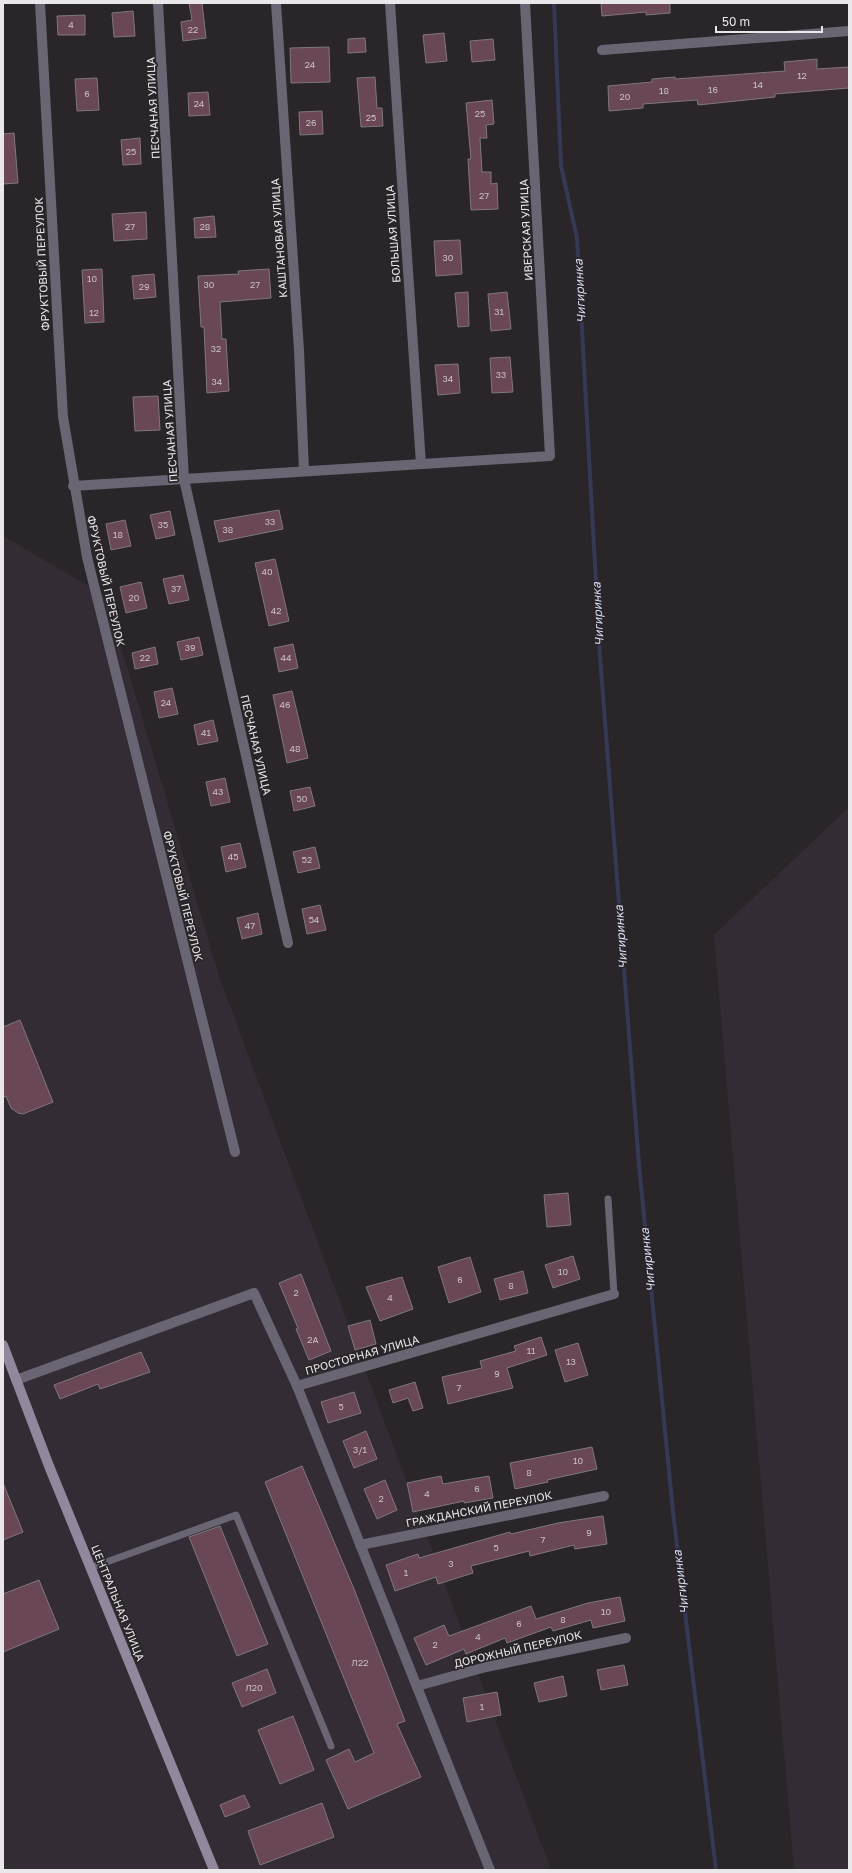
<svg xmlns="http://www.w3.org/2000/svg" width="852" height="1873" viewBox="0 0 852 1873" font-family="'Golos Text',sans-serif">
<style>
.built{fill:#342c34}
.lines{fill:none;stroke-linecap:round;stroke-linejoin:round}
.stream{stroke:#363956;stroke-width:4}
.building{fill:#694756;stroke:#7f787b}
.lane{stroke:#6a6573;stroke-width:7}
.street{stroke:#6a6573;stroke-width:10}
.secondary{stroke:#91889e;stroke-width:10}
.labels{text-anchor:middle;stroke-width:3.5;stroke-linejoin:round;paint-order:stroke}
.number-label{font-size:9px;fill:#c9bfc4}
.street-label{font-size:11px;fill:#e9e7e9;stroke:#292529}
.water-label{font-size:12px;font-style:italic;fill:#dbdff6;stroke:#292529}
</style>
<rect width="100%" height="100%" fill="#292529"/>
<g class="built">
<path d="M3,536L106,596L220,979L551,1870H3Z"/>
<path d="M849,807V1870H794L714,935Z"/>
</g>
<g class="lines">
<path class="stream" d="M554,3L561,166L577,238L600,656L639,1165L673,1512L716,1870"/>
</g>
<g class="building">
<path d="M189,3H202L206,38L183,41L181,22L192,20Z"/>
<path d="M601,3H670V13L646,15V12L602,16Z"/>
<path d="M133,11L135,36L114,37L112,13Z"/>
<path d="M85,15V35H58L57,16Z"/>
<path d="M444,33L447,61L426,63L423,35Z"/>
<path d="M365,38L366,52L348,53V39Z"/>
<path d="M493,39L495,60L472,62L470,41Z"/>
<path d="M329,47L330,82L291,83L290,48Z"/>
<path d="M817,59V69L849,67V88L775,94V97L698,105L697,100L643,104V108L609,111L608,86L652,82V79L675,77V79L785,71L784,62Z"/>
<path d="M375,77L377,108H382L383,126L361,127L357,78Z"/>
<path d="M97,78L99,110L77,111L75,79Z"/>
<path d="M208,92L210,115L189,116L188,93Z"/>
<path d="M492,100L494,124L486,125L487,138H480L482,172H491V184L497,183L498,209L471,210L468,159H471L466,103Z"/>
<path d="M322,111L323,134L300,135L299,112Z"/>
<path d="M14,133L18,183L3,184V134Z"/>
<path d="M140,138L141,164L123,165L121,140Z"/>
<path d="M146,212L147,239L114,241L112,214Z"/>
<path d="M214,216L216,237L195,238L194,218Z"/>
<path d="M460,240L462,274L436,276L434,241Z"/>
<path d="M102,269L104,322L85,323L82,270Z"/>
<path d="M269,269L271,298L220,302L222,339H226L229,391L207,393L204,327H201L198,276L239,274L238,271Z"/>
<path d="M154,274L156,297L134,299L132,276Z"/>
<path d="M468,292L469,326L458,327L455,293Z"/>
<path d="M507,292L511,329L491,331L488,294Z"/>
<path d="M510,357L513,392L492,393L490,358Z"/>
<path d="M458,364L460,393L438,395L435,365Z"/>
<path d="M158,396L160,430L135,431L133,397Z"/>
<path d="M279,510L283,529L219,542L214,521Z"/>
<path d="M170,511L175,535L156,539L150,515Z"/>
<path d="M125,520L131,546L111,550L106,524Z"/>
<path d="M275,559L289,621L269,626L255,563Z"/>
<path d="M183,575L189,600L169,604L163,579Z"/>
<path d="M141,582L147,608L126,613L120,587Z"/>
<path d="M199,637L203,655L181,660L177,642Z"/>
<path d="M293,644L298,668L279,672L274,648Z"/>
<path d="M155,647L158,664L135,669L132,653Z"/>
<path d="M172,688L178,714L159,718L154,692Z"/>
<path d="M292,691L308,758L287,763L273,695Z"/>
<path d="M213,720L218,741L198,745L194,725Z"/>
<path d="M225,778L230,802L211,806L206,782Z"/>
<path d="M310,787L315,806L294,811L290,791Z"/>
<path d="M240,843L246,867L226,872L221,847Z"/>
<path d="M315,847L320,868L298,873L293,852Z"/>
<path d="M320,905L326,930L307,934L302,909Z"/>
<path d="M258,913L262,934L242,939L237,918Z"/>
<path d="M20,1020L53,1102L23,1114L18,1113L11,1108L6,1096L3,1097V1027Z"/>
<path d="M568,1193L571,1225L547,1227L544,1195Z"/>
<path d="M573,1256L580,1279L553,1288L545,1265Z"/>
<path d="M470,1257L481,1292L449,1303L438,1267Z"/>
<path d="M523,1271L528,1293L500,1300L494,1279Z"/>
<path d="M301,1274L331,1351L309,1360L296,1329L298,1328L279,1283Z"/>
<path d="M402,1277L413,1309L380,1321L366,1287Z"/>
<path d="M370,1320L376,1344L355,1350L348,1326Z"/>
<path d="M541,1337L547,1355L507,1368L513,1388L448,1404L442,1377L482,1368L480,1361L516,1351L514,1346Z"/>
<path d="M578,1343L588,1375L565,1382L555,1350Z"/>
<path d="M141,1352L150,1372L100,1389L98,1384L60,1399L54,1385Z"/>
<path d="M415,1382L423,1408L413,1411L408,1398L393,1403L389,1390Z"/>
<path d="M354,1392L361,1413L328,1423L321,1402Z"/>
<path d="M366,1431L377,1459L354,1468L343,1441Z"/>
<path d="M592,1447L597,1469L547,1480L548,1482L515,1489L510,1463Z"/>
<path d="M302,1466L354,1589L405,1721L397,1724L421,1777L348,1809L326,1760L349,1749L355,1762L374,1753L265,1482Z"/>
<path d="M441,1476L443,1484L489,1476L493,1498L464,1503V1501L413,1512L407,1483Z"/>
<path d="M385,1480L397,1510L377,1519L364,1489Z"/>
<path d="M3,1483L23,1532L3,1540Z"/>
<path d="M603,1516L607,1544L575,1549L574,1545L530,1556L529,1551L471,1566L473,1573L438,1584L436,1577L395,1591L386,1565L418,1554L419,1558L510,1532L511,1534L558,1523Z"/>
<path d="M220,1526L268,1644L237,1656L189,1537Z"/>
<path d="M39,1580L59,1629L3,1652V1594Z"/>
<path d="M620,1597L625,1621L593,1628L591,1620L553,1631L551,1627L507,1643L505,1638L466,1654L464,1649L426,1665L414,1638L444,1625L449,1636L531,1606L536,1619L588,1603Z"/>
<path d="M624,1665L628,1685L601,1690L597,1670Z"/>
<path d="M267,1669L276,1693L242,1707L232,1683Z"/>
<path d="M563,1676L567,1696L539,1702L534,1683Z"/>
<path d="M497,1692L501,1715L467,1722L463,1698Z"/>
<path d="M293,1716L314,1770L280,1784L258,1730Z"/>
<path d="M244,1795L250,1807L225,1817L220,1805Z"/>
<path d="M322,1803L334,1837L260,1865L248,1831Z"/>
</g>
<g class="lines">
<g class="lane">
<path d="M608,1199L614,1294"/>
<path d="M90,1568L236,1515L331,1746"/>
</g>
<g class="street">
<path d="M40,3L63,417L87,557L235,1152"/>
<path d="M158,3L184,479L288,943"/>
<path d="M276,3L299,350L304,471"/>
<path d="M390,3L421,464"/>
<path d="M602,50L849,31"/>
<path d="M73,486L550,456L525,3"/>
<path d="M16,1380L254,1293L297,1386L490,1870"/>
<path d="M297,1386L614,1294"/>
<path d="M360,1545L604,1496"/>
<path d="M417,1686L486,1667L626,1638"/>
</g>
<path class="secondary" d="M3,1345L49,1466L214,1870"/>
</g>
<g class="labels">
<g class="number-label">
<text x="71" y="28">4</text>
<text x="193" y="33">22</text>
<text x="310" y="68">24</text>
<text x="802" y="79">12</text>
<text x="758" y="88">14</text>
<text x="713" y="93">16</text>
<text x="664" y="94">18</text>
<text x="87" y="97">6</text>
<text x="625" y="100">20</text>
<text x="199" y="107">24</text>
<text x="480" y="117">25</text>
<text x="371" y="121">25</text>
<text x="311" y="126">26</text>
<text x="131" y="155">25</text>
<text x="484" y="199">27</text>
<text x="130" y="230">27</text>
<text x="205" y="230">28</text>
<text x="448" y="261">30</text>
<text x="92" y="282">10</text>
<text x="209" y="288">30</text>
<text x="255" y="288">27</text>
<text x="144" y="290">29</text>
<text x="499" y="315">31</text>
<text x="94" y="316">12</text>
<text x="216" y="352">32</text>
<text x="501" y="378">33</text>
<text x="448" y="382">34</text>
<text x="217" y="385">34</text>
<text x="270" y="525">33</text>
<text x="163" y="528">35</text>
<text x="228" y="533">38</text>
<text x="118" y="538">18</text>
<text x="267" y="575">40</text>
<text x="176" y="592">37</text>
<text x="134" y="601">20</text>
<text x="276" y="614">42</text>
<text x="190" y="651">39</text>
<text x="145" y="661">22</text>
<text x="286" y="661">44</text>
<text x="166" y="706">24</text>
<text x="285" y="708">46</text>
<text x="206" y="736">41</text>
<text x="295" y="752">48</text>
<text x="218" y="795">43</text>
<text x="302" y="802">50</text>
<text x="233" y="860">45</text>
<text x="307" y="863">52</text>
<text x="314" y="923">54</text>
<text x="250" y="929">47</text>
<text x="563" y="1275">10</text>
<text x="460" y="1283">6</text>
<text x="511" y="1289">8</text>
<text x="296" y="1296">2</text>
<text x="390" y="1301">4</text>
<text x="313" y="1343">2А</text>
<text x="531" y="1354">11</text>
<text x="571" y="1365">13</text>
<text x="497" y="1377">9</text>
<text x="459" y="1391">7</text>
<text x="341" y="1410">5</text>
<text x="360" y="1453">3/1</text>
<text x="578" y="1464">10</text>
<text x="529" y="1476">8</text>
<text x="477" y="1492">6</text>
<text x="427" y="1497">4</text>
<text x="381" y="1502">2</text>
<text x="589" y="1536">9</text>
<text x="543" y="1543">7</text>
<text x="496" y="1551">5</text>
<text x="451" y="1567">3</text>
<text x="406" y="1576">1</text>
<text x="606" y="1615">10</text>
<text x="563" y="1623">8</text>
<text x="519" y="1627">6</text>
<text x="478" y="1640">4</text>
<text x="435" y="1648">2</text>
<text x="360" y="1666">Л22</text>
<text x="254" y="1691">Л20</text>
<text x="482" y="1710">1</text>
</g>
<g class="street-label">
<text transform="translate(153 108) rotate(-93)" y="4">ПЕСЧАНАЯ УЛИЦА</text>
<text transform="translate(526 230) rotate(-93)" y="4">ИВЕРСКАЯ УЛИЦА</text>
<text transform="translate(393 234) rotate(-94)" y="4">БОЛЬШАЯ УЛИЦА</text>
<text transform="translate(279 238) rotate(-94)" y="4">КАШТАНОВАЯ УЛИЦА</text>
<text transform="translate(42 264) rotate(-93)" y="4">ФРУКТОВЫЙ ПЕРЕУЛОК</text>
<text transform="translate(170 431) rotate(-94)" y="4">ПЕСЧАНАЯ УЛИЦА</text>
<text transform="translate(106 581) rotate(77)" y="4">ФРУКТОВЫЙ ПЕРЕУЛОК</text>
<text transform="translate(256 745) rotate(77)" y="4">ПЕСЧАНАЯ УЛИЦА</text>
<text transform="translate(183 896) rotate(76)" y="4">ФРУКТОВЫЙ ПЕРЕУЛОК</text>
<text transform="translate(362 1355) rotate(-16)" y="4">ПРОСТОРНАЯ УЛИЦА</text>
<text transform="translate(479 1509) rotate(-11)" y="4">ГРАЖДАНСКИЙ ПЕРЕУЛОК</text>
<text transform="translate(118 1603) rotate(68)" y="4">ЦЕНТРАЛЬНАЯ УЛИЦА</text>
<text transform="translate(518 1649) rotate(-13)" y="4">ДОРОЖНЫЙ ПЕРЕУЛОК</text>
</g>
<g class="water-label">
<text transform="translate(580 291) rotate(-93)" y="4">Чигиринка</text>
<text transform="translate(598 614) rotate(-93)" y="4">Чигиринка</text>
<text transform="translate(621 937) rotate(-94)" y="4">Чигиринка</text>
<text transform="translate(648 1260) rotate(-96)" y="4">Чигиринка</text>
<text transform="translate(681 1582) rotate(-97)" y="4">Чигиринка</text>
</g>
</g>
<rect width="852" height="1873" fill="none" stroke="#e9e7e9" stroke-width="8"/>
<path d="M716 26v6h106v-6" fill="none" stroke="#e9e7e9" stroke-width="2"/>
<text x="722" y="26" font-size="12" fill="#e9e7e9" stroke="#292529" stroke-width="3" paint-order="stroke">50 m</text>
</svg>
